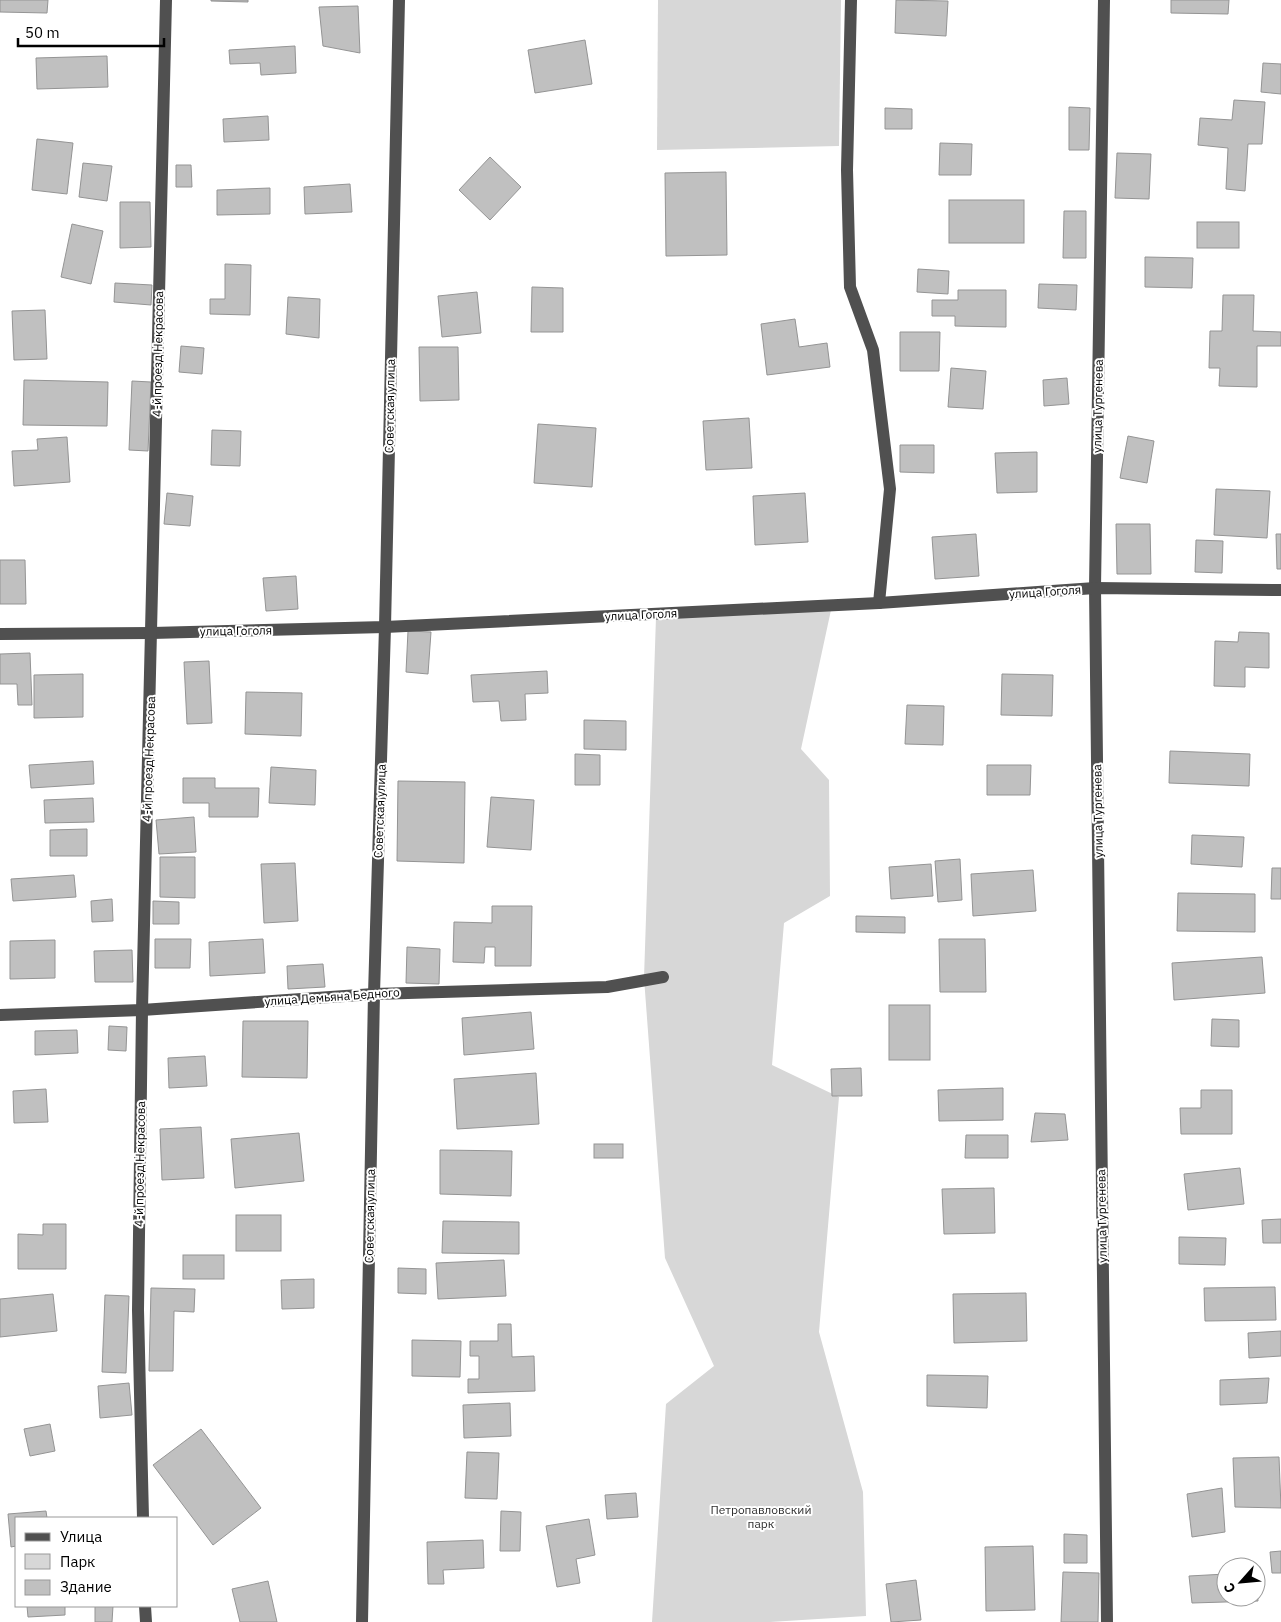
<svg xmlns="http://www.w3.org/2000/svg" width="1281" height="1622" viewBox="0 0 1281 1622" font-family="'IBM Plex Sans',sans-serif">
<style>
.green{fill:#d7d7d7}
.building{fill:#c0c0c0;stroke:#949494}
.lines{fill:none;stroke-linecap:round;stroke-linejoin:round}
.minor{stroke:#505050;stroke-width:12}
.labels{text-anchor:middle;stroke-width:4;stroke-linejoin:round;paint-order:stroke}
.street-label{font-size:12px;fill:#000;stroke:#fff}
.park-label{font-size:12px;fill:#2e2e2e;stroke:#fff}
</style>
<rect width="100%" height="100%" fill="#fff"/>
<g class="green">
<path d="M658,0H841L839,146L657,150Z"/>
<path d="M831,610L801,749L829,780L830,896L784,923L772,1065L839,1097L819,1332L863,1492L866,1616L770,1622H652L666,1404L714,1366L665,1258L644,978L656,617Z"/>
</g>
<g class="building">
<path d="M0,0H48L47,13L0,12Z"/>
<path d="M211,0H248V2L211,1Z"/>
<path d="M896,0L948,1L946,36L895,33Z"/>
<path d="M1171,0H1229L1228,14L1171,13Z"/>
<path d="M358,6L360,53L323,46L319,7Z"/>
<path d="M585,40L592,84L535,93L528,50Z"/>
<path d="M295,46L296,73L261,75L260,63L230,64L229,50Z"/>
<path d="M107,56L108,87L37,89L36,58Z"/>
<path d="M1263,63L1281,64V94L1261,92Z"/>
<path d="M1234,100L1265,102L1262,144H1248L1245,191L1226,189L1228,148L1198,145L1200,118L1232,120Z"/>
<path d="M1069,107L1090,108L1089,150H1069Z"/>
<path d="M885,108L912,109V129H885Z"/>
<path d="M268,116L269,140L224,142L223,119Z"/>
<path d="M37,139L73,143L67,194L32,190Z"/>
<path d="M940,143L972,144L971,175H939Z"/>
<path d="M1117,153L1151,154L1149,199L1115,198Z"/>
<path d="M490,157L521,187L490,220L459,190Z"/>
<path d="M83,163L112,166L107,201L79,197Z"/>
<path d="M176,165H191L192,187H176Z"/>
<path d="M726,172L727,255L666,256L665,173Z"/>
<path d="M350,184L352,212L305,214L304,187Z"/>
<path d="M270,188V214L217,215V190Z"/>
<rect x="949" y="200" width="75" height="43"/>
<path d="M120,202H150L151,247L120,248Z"/>
<path d="M1064,211H1086V258H1063Z"/>
<rect x="1197" y="222" width="42" height="26"/>
<path d="M72,224L103,231L91,284L61,277Z"/>
<path d="M1145,257L1193,258L1192,288L1145,287Z"/>
<path d="M225,264L251,265L250,315L210,314V299H225Z"/>
<path d="M918,269L949,271L948,294L917,292Z"/>
<path d="M115,283L152,285L151,305L114,302Z"/>
<path d="M1039,284L1077,285L1076,310L1038,308Z"/>
<path d="M532,287L563,288V332H531Z"/>
<path d="M958,290H1006V327L955,326V316H932V300H958Z"/>
<path d="M477,292L481,333L442,337L438,296Z"/>
<path d="M1223,295H1254L1253,331L1281,332V346H1257V387L1219,386L1220,368H1209L1210,331H1222Z"/>
<path d="M288,297L320,299L319,338L286,334Z"/>
<path d="M45,310L47,359L14,360L12,311Z"/>
<path d="M795,319L799,347L827,343L830,367L767,375L761,324Z"/>
<path d="M900,332H940L939,371H900Z"/>
<path d="M181,346L204,348L202,374L179,372Z"/>
<path d="M419,347H458L459,400L420,401Z"/>
<path d="M951,368L986,371L983,409L948,407Z"/>
<path d="M1067,378L1069,404L1044,406L1043,380Z"/>
<path d="M24,380L108,382L107,426L23,425Z"/>
<path d="M132,381L151,382L148,451L129,450Z"/>
<path d="M749,418L752,468L706,470L703,421Z"/>
<path d="M538,424L596,428L592,487L534,483Z"/>
<path d="M212,430L241,431L240,466L211,465Z"/>
<path d="M1128,436L1154,441L1147,483L1120,478Z"/>
<path d="M67,437L70,482L14,486L12,451L38,450L37,439Z"/>
<path d="M900,445H934V473L900,472Z"/>
<path d="M1037,452V492L997,493L995,453Z"/>
<path d="M1216,489L1270,491L1267,538L1214,535Z"/>
<path d="M167,493L193,496L190,526L164,524Z"/>
<path d="M805,493L808,542L755,545L753,496Z"/>
<path d="M1116,524H1150L1151,574H1117Z"/>
<path d="M976,534L979,576L935,579L932,537Z"/>
<path d="M1276,534H1281V569H1277Z"/>
<path d="M1196,540L1223,541L1222,573L1195,572Z"/>
<path d="M0,560H25L26,604H0Z"/>
<path d="M296,576L298,609L266,611L263,578Z"/>
<path d="M408,631L431,632L428,674L406,672Z"/>
<path d="M1239,632L1269,633V668L1245,667V687L1214,686L1215,641L1238,642Z"/>
<path d="M30,653L32,705H18L17,684H0V654Z"/>
<path d="M209,661L212,723L187,724L184,662Z"/>
<path d="M547,671L548,693L525,694L526,720L501,721L499,701L473,702L471,675Z"/>
<path d="M83,674V717L34,718V675Z"/>
<path d="M1002,674L1053,675L1052,716L1001,715Z"/>
<path d="M246,692L302,693L301,736L245,734Z"/>
<path d="M907,705L944,706L943,745L905,744Z"/>
<path d="M584,720L626,721V750L584,749Z"/>
<path d="M1170,751L1250,754L1249,786L1169,783Z"/>
<path d="M575,754L600,755V785H575Z"/>
<path d="M93,761L94,784L31,788L29,765Z"/>
<path d="M987,765H1031L1030,795H987Z"/>
<path d="M271,767L316,770L315,805L269,803Z"/>
<path d="M183,778H215V788H259L258,817H209V803H183Z"/>
<path d="M398,781L465,782L464,863L397,861Z"/>
<path d="M491,797L534,800L531,850L487,847Z"/>
<path d="M93,798L94,822L45,823L44,800Z"/>
<path d="M194,817L196,852L159,854L156,820Z"/>
<path d="M87,829V856H50V830Z"/>
<path d="M1192,835L1244,837L1242,867L1191,864Z"/>
<path d="M160,857H195V898L160,897Z"/>
<path d="M960,859L962,900L938,902L935,861Z"/>
<path d="M295,863L298,921L264,923L261,864Z"/>
<path d="M931,864L933,896L891,899L889,867Z"/>
<path d="M1272,868H1281V899H1271Z"/>
<path d="M1033,870L1036,911L973,916L971,874Z"/>
<path d="M74,875L76,897L13,901L11,879Z"/>
<path d="M1178,893L1255,894V932L1177,931Z"/>
<path d="M112,899L113,921L92,922L91,901Z"/>
<path d="M153,901L179,902V924H153Z"/>
<path d="M492,906H532L531,966H495V947H485L484,963L453,962L454,922L492,923Z"/>
<path d="M856,916L905,917V933L856,932Z"/>
<path d="M155,939H191L190,968H155Z"/>
<path d="M263,939L265,973L210,976L209,942Z"/>
<path d="M939,939H985L986,992H940Z"/>
<path d="M55,940V978L10,979V941Z"/>
<path d="M407,947L440,949L439,984L406,983Z"/>
<path d="M132,950L133,982H95L94,951Z"/>
<path d="M1262,957L1265,993L1174,1000L1172,963Z"/>
<path d="M323,964L325,987L288,989L287,966Z"/>
<rect x="889" y="1005" width="41" height="55"/>
<path d="M531,1012L534,1049L464,1055L462,1018Z"/>
<path d="M1212,1019L1239,1020V1047L1211,1046Z"/>
<path d="M243,1021H308L307,1078L242,1077Z"/>
<path d="M109,1026L127,1027L126,1051L108,1050Z"/>
<path d="M77,1030L78,1053L35,1055V1031Z"/>
<path d="M205,1056L207,1086L169,1088L168,1058Z"/>
<path d="M861,1068L862,1096H832L831,1069Z"/>
<path d="M536,1073L539,1124L457,1129L454,1079Z"/>
<path d="M1003,1088V1120L939,1121L938,1090Z"/>
<path d="M46,1089L48,1122L14,1123L13,1091Z"/>
<path d="M1201,1090H1232V1134H1181L1180,1108H1201Z"/>
<path d="M1035,1113L1065,1114L1068,1140L1031,1142Z"/>
<path d="M201,1127L204,1178L162,1180L160,1129Z"/>
<path d="M299,1133L304,1181L235,1188L231,1139Z"/>
<path d="M966,1135H1008V1158H965Z"/>
<rect x="594" y="1144" width="29" height="14"/>
<path d="M440,1150L512,1151L511,1196L440,1194Z"/>
<path d="M1240,1168L1244,1204L1188,1210L1184,1174Z"/>
<path d="M994,1188L995,1233L944,1234L942,1189Z"/>
<rect x="236" y="1215" width="45" height="36"/>
<path d="M1281,1219V1243H1263L1262,1220Z"/>
<path d="M443,1221L519,1222V1254L442,1253Z"/>
<path d="M43,1224H66V1269H18V1234L43,1235Z"/>
<path d="M1179,1237L1226,1238L1225,1265L1179,1264Z"/>
<rect x="183" y="1255" width="41" height="24"/>
<path d="M504,1260L506,1296L438,1299L436,1263Z"/>
<path d="M398,1268L426,1269V1294L398,1293Z"/>
<path d="M314,1279V1308L282,1309L281,1280Z"/>
<path d="M1275,1287L1276,1320L1205,1321L1204,1288Z"/>
<path d="M151,1288L195,1289L194,1312L174,1311L173,1371H149Z"/>
<path d="M1026,1293L1027,1341L954,1343L953,1294Z"/>
<path d="M53,1294L57,1331L0,1337V1299Z"/>
<path d="M105,1295L129,1296L126,1373L102,1372Z"/>
<path d="M498,1324H511L512,1357L534,1356L535,1391L468,1393V1379H479V1356H470V1341H498Z"/>
<path d="M1281,1331V1356L1249,1358L1248,1333Z"/>
<path d="M412,1340L461,1341L460,1377L412,1376Z"/>
<path d="M927,1375L988,1376L987,1408L927,1406Z"/>
<path d="M1269,1378L1267,1403L1220,1405V1380Z"/>
<path d="M129,1383L132,1415L100,1418L98,1386Z"/>
<path d="M510,1403L511,1436L464,1438L463,1405Z"/>
<path d="M50,1424L55,1451L30,1456L24,1429Z"/>
<path d="M201,1429L261,1508L213,1545L153,1465Z"/>
<path d="M467,1452L499,1453L497,1499L465,1498Z"/>
<path d="M1279,1457L1281,1508L1235,1507L1233,1458Z"/>
<path d="M1222,1488L1225,1532L1192,1537L1187,1494Z"/>
<path d="M636,1493L638,1517L607,1519L605,1495Z"/>
<path d="M46,1511L47,1518H16V1546L11,1547L8,1514Z"/>
<path d="M501,1511L521,1512L520,1551H500Z"/>
<path d="M589,1519L595,1555L576,1559L580,1583L557,1587L546,1526Z"/>
<path d="M1064,1534L1087,1535V1563H1064Z"/>
<path d="M483,1540L484,1568L443,1570L444,1584H428L427,1542Z"/>
<path d="M1033,1546L1035,1610L986,1611L985,1547Z"/>
<path d="M1281,1551V1573H1272L1270,1552Z"/>
<path d="M1063,1572L1099,1573L1098,1622H1061Z"/>
<path d="M1256,1573L1258,1601L1192,1603L1189,1576L1226,1574V1597H1256Z"/>
<path d="M916,1580L921,1620L891,1622L886,1584Z"/>
<path d="M268,1581L277,1622H240L232,1589Z"/>
<path d="M27,1606H65V1615L28,1617Z"/>
<path d="M95,1606H113L112,1622H95Z"/>
</g>
<g class="lines">
<g class="minor">
<path d="M851,0L847,170L850,287L873,350L890,489L879,603"/>
<path d="M1104,0L1095,588L1107,1622"/>
<path d="M0,634L152,633L385,627L879,603L1095,588L1281,590"/>
<path d="M0,1015L142,1010L374,994L607,987L663,977"/>
<path d="M143,1518L138,1310L142,1010L166,0"/>
<path d="M145,1606L146,1622"/>
<path d="M362,1622L374,994L385,627L399,0"/>
</g>
</g>
<g class="labels">
<g class="street-label">
<text transform="translate(158 354) rotate(-89)" y="4">4-й проезд Некрасова</text>
<text transform="translate(390 406) rotate(-89)" y="4">Советская улица</text>
<text transform="translate(1098 406) rotate(-89)" y="4">улица Тургенева</text>
<text transform="translate(1045 592) rotate(-4)" y="4">улица Гоголя</text>
<text transform="translate(641 615) rotate(-3)" y="4">улица Гоголя</text>
<text transform="translate(236 631) rotate(-1)" y="4">улица Гоголя</text>
<text transform="translate(149 759) rotate(-88)" y="4">4-й проезд Некрасова</text>
<text transform="translate(380 811) rotate(-88)" y="4">Советская улица</text>
<text transform="translate(1098 811) rotate(-91)" y="4">улица Тургенева</text>
<text transform="translate(332 997) rotate(-4)" y="4">улица Демьяна Бедного</text>
<text transform="translate(140 1164) rotate(-89)" y="4">4-й проезд Некрасова</text>
<text transform="translate(370 1216) rotate(-89)" y="4">Советская улица</text>
<text transform="translate(1102 1216) rotate(-91)" y="4">улица Тургенева</text>
</g>
<g class="park-label">
<text x="761" y="1514">Петропавловский<tspan x="761" dy="14">парк</tspan></text>
</g>
</g>
<rect x="15" y="1517" width="162" height="90" fill="#ffffff" stroke="#999999"/>
<rect x="25" y="1533" width="25" height="8" fill="#505050" stroke="#999999"/>
<text x="60" y="1542" font-size="15" fill="#000000">Улица</text>
<rect x="25" y="1554" width="25" height="15" fill="#d7d7d7" stroke="#999999"/>
<text x="60" y="1567" font-size="15" fill="#000000">Парк</text>
<rect x="25" y="1580" width="25" height="15" fill="#c0c0c0" stroke="#999999"/>
<text x="60" y="1592" font-size="15" fill="#000000">Здание</text>
<g transform="translate(1241 1582) rotate(243)"><circle r="24" fill="#ffffff" stroke="#999999"/>
<path d="M0-4L9 19L0 12L-9 19Z" fill="#000000"/>
<text y="-8" font-size="14" font-weight="bold" text-anchor="middle" fill="#000000">С</text>
</g>
<path d="M18 38v8h146v-8" fill="none" stroke="#000000" stroke-width="2.5"/>
<text x="25" y="38" font-size="15" fill="#000000" stroke="#ffffff" stroke-width="4" paint-order="stroke">50 m</text>
</svg>
